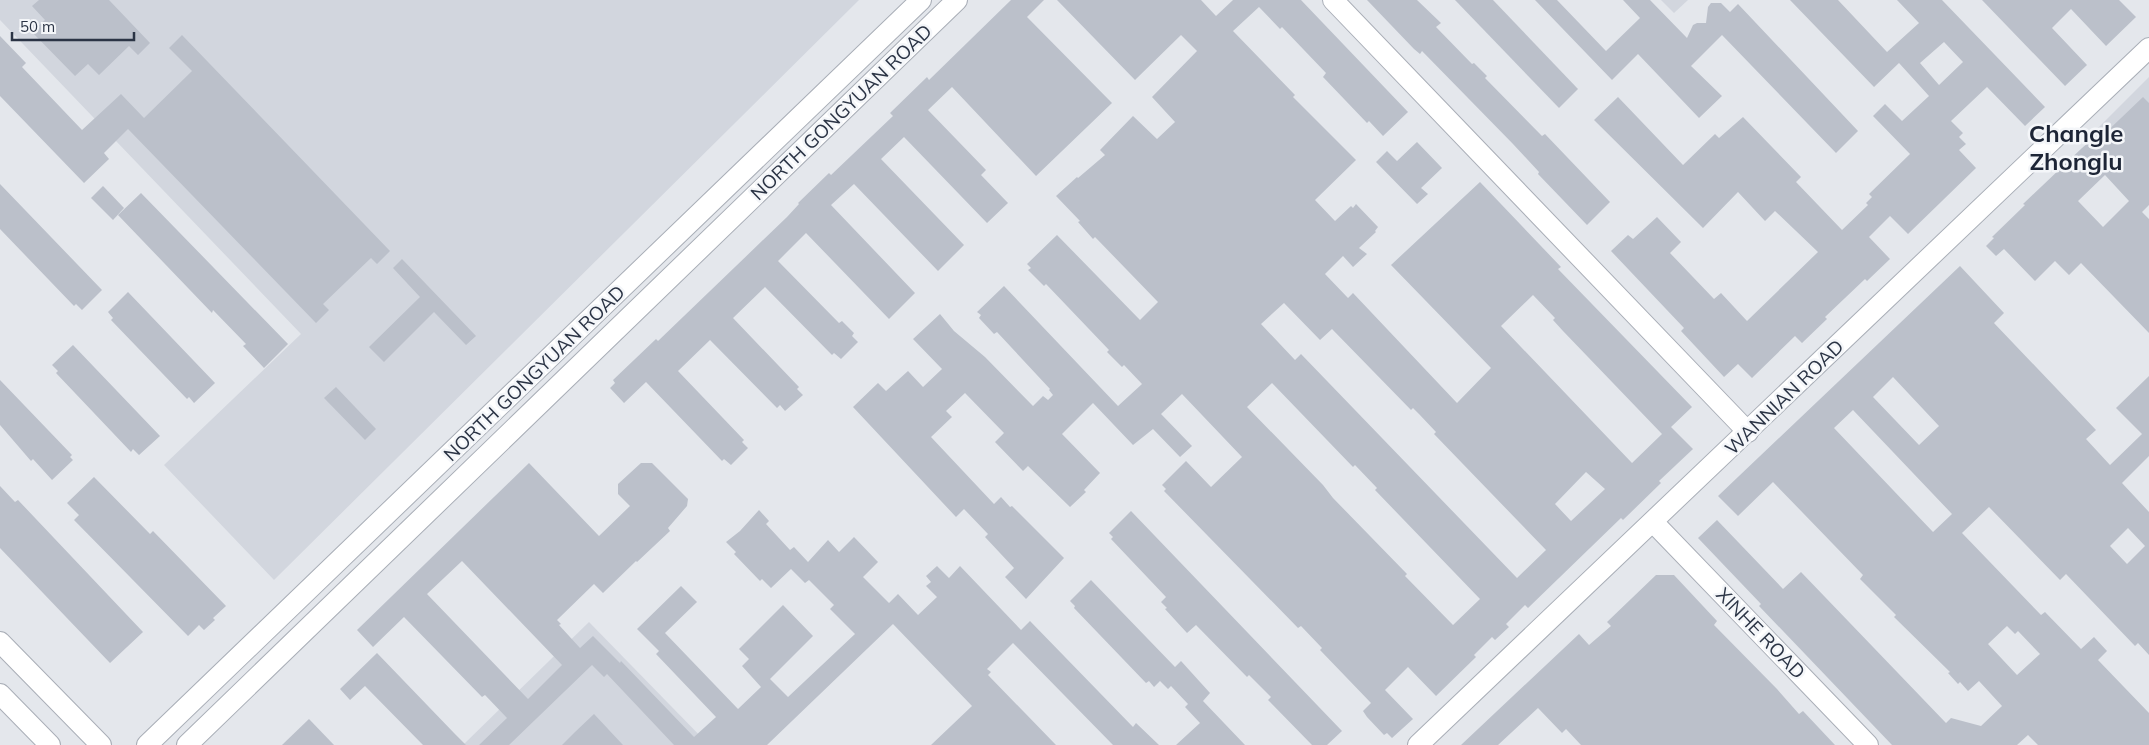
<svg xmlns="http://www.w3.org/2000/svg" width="2149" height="745" viewBox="0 0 2149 745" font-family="Mulish,sans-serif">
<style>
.built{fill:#d2d6de}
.building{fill:#bbc0ca;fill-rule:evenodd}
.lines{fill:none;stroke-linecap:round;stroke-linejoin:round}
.secondary-casing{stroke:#a9aeb7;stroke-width:22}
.secondary{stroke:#fff;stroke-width:20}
.labels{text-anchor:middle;stroke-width:5;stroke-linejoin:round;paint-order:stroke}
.street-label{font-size:19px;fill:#2b3445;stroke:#f4f6f9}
.district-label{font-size:24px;font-weight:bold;fill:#1d2536;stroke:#f4f6f9}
</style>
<rect width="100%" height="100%" fill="#e4e7ec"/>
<g class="built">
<path d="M0,0H859L274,580L164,465L301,334L0,20Z"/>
<path d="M1661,0H1688L1674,13Z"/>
<path d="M2149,77V189L2097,129Z"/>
<path d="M589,622L709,745H463Z"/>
</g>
<g class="building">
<path d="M39,0H109L150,43L138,55L129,46L99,75L88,64L75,76L32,32L45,20L32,6Z"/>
<path d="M1011,0H1044L1027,17L1112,103L1036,176L952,87L928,110L986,170L981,175L1008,203L987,223L904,137L881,159L964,245L938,271L854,184L831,205L915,293L889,319L806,233L778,261L839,323L842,321L854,333L852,336L858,342L841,359L834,353L832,355L765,287L733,318L799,387L797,389L803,395L785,411L780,405L777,408L710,340L678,371L744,440L742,442L748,448L731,465L724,459L722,461L646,382L624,403L610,388L615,383L613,380L656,339L658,341L787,217L799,204L798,203L829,173L831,175L893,116L890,113L927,77L929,80Z"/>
<path d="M1057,0H1201L1216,16L1233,0H1301L1408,112L1383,136L1369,121L1367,123L1323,77L1326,73L1282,27L1280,29L1259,7L1233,31L1295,95L1293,97L1356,160L1315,200L1335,221L1351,206L1353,208L1356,204L1378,227L1375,231L1376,232L1359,248L1367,254L1353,267L1343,256L1325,274L1348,298L1353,293L1457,403L1491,368L1391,265L1480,182L1561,267L1558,269L1692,407L1671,427L1693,449L1659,481L1661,483L1623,520L1621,518L1528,608L1525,605L1506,624L1509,627L1495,640L1492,637L1474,655L1476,657L1436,696L1408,667L1385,690L1413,719L1392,738L1387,733L1384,735L1367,717L1363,711L1371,703L1320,650L1322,648L1301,626L1298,628L1164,491L1166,489L1162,485L1186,461L1211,487L1242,457L1182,394L1161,414L1192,446L1180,457L1153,429L1133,445L1093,403L1062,434L1100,473L1084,490L1086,492L1070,507L1028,466L1023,471L995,442L1004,433L965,393L946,411L952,417L931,437L994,504L1001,497L1010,507L1012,506L1064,558L1026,599L1005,577L1014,568L985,537L988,534L964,509L956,517L853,407L878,383L886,391L908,371L923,387L942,369L913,339L940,314L954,331L985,357L1033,406L1043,396L1048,400L1053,395L1049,390L1050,389L997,332L994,334L979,318L981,315L977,312L1004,286L1118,406L1142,384L1124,365L1122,367L1107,352L1109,350L1046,284L1044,286L1028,270L1031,268L1027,264L1057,235L1140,320L1158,302L1095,237L1093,239L1078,222L1080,221L1056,196L1077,177L1078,178L1105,155L1100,150L1133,116L1157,139L1175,122L1152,97L1197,51L1181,35L1135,80ZM1533,295L1555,318L1553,320L1563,331L1662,434L1632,463L1501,326ZM1284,303L1320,340L1332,329L1411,410L1413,408L1419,414L1436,432L1434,434L1546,550L1517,578L1301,354L1295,360L1261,324ZM1272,383L1353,467L1355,465L1377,488L1375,490L1480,599L1453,625L1405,576L1407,574L1333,498L1323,485L1247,407ZM1586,472L1605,489L1571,521L1555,504Z"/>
<path d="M1367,0H1417L1441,23L1436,27L1472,64L1474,63L1487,76L1485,78L1542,136L1545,134L1610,202L1587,225L1538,174L1539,172L1513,144L1422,51L1420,54L1414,49Z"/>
<path d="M1455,0H1493L1578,89L1559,108Z"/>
<path d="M1535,0H1557L1606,51L1640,18L1623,0H1650L1687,38L1693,25L1697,23H1706L1708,7L1711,3H1721L1730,12L1738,4L1858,131L1836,153L1722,35L1691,66L1722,96L1699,118L1638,54L1612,80Z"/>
<path d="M1790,0H1838L1887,52L1919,23L1897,0H1942L2045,107L2025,126L1987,87L1951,121L1963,133L1959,137L1966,144L1959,150L1976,168L1908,234L1890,216L1869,237L1890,259L1867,281L1865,279L1825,317L1827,319L1802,343L1795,336L1752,378L1738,364L1724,377L1681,331L1684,328L1611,251L1628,235L1633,239L1657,217L1681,242L1670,253L1714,299L1721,293L1747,321L1818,252L1775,211L1765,221L1738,192L1703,228L1594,120L1618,97L1683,165L1715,134L1719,138L1743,117L1801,177L1796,182L1842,230L1868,205L1866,203L1872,197L1869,194L1910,154L1873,116L1885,104L1902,121L1929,96L1899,63L1874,87ZM1944,42L1963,62L1939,85L1920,63Z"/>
<path d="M1982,0H2119L2136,17L2106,46L2071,9L2052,28L2087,65L2065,86Z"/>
<path d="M182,35L390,251L377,264L371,258L323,304L329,310L316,323L128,129L104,153L109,159L84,183L0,96V36L26,63L22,67L82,130L121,94L144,118L192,71L169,48Z"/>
<path d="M2143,97L2149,103V205L2142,212L2149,219V333L2081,263L2069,275L2055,261L2035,281L2004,249L1996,256L1986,246L1994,238L1992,237L2025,205L2023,204L2082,148L2095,137L2098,140ZM2105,175L2129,201L2103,227L2078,201Z"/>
<path d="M1417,142L1442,168L1421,188L1428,194L1417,204L1376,162L1387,151L1397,161Z"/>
<path d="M0,184L102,290L82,310L76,304L74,306L0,229Z"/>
<path d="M103,186L124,208L113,220L91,198Z"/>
<path d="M141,193L288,344L264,368L243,346L246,344L213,310L212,313L118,215Z"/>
<path d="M402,259L476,336L466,345L434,312L384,362L369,347L420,297L393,268Z"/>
<path d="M1960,266L2004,313L1994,323L2096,430L2086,439L2110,465L2142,434L2116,408L2149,376V456L2122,483L2149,512V655L2138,643L2135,646L2066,574L2060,580L1989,507L1962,533L2041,615L2045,612L2081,649L2094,637L2107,651L2098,660L2149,713V745H2038L2028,735L2017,745H1892L1759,606L1761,604L1698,538L1717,520L1783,589L1801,572L1946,723L1951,718L1981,726L2002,706L1979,681L1968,691L1960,682L1958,684L1948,673L1950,672L1894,617L1896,615L1860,579L1863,575L1773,482L1738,516L1718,496ZM1893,377L1939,426L1919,445L1873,397ZM1853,410L1952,514L1933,532L1834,428ZM2128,528L2145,546L2127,564L2110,546ZM2007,626L2015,634L2018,631L2040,654L2017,675L1988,644Z"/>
<path d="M128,292L215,383L194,403L189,397L187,399L111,320L113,318L108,312Z"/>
<path d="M73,345L160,436L139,455L133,449L131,452L56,373L58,371L52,365Z"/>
<path d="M0,380L72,455L70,457L73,460L52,480L33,459L31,461L0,425Z"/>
<path d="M336,387L376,429L365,440L324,398Z"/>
<path d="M529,463L599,536L630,506L618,494V484L641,463H652L688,499L687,506L668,528L670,531L637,562L636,561L603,593L594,584L557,620L561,624L559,625L580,648L593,636L620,663L621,661L694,737L716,717L656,654L659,651L637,629L681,586L697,602L665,633L738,709L761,687L742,666L749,659L739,649L783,605L813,636L770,679L788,697L855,634L830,609L834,605L809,580L805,583L791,569L771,588L762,579L760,581L734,554L736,552L726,542L740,531L759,510L769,521L766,524L790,550L794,547L808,562L828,540L839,552L854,537L878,562L863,577L889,603L898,594L918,615L937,597L926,586L931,582L926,576L937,566L949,578L960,566L1021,630L1030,621L1133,727L1136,723L1159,745H1113L1013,643L987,669L991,672L988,675L1056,745H931L972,706L893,624L767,745H674L607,674L604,677L592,665L509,745H479L507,718L485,695L482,697L404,617L373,647L357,630ZM462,561L562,665L528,699L427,594Z"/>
<path d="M94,477L150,534L153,531L226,606L213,618L215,620L204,630L199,625L188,636L74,520L79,515L67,503Z"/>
<path d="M0,486L15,502L18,500L143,632L110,663L0,548Z"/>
<path d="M1131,511L1342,731L1327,745H1312L1268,700L1271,697L1249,675L1247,677L1196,625L1187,633L1165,609L1167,608L1161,602L1166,597L1111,539L1113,537L1109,533Z"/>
<path d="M1656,575H1674L1717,621L1714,625L1777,689L1799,714L1803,711L1835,745H1581L1566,729L1562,733L1538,708L1498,745H1461L1579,634L1589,645L1611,626L1607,622Z"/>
<path d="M1091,580L1175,667L1181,661L1210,693L1203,701L1245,745H1176L1200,723L1185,707L1188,704L1171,686L1168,689L1160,681L1154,687L1149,681L1146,683L1074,608L1075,606L1070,601Z"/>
<path d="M377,653L454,733L466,745H423L365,686L350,700L340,689Z"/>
<path d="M594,714L623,745H562L574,733Z"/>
<path d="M309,719L334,745H282Z"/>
</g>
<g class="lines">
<g class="secondary-casing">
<g id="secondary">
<path d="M1333,0L1748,432"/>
<path d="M1653,522L1868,745"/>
<path d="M0,642L101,745"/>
<path d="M0,694L50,745"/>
<path d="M147,745L921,0"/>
<path d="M187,745L957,0"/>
<path d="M1418,745L2149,48"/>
</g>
</g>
<use href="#secondary" class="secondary"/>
</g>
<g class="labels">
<g class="street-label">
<text transform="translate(841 112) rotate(-44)" y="7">NORTH GONGYUAN ROAD</text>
<text transform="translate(534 373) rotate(-44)" y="7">NORTH GONGYUAN ROAD</text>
<text transform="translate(1784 397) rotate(-44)" y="7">WANNIAN ROAD</text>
<text transform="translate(1761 633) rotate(46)" y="7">XINHE ROAD</text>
</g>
<g class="district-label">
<text x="2076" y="142">Changle<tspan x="2076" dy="28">Zhonglu</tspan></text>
</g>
</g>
<path d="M12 32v8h122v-8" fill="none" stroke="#2b3445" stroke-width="2.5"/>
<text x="20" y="32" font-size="15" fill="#2b3445" stroke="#f4f6f9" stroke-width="4" paint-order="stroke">50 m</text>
</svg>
